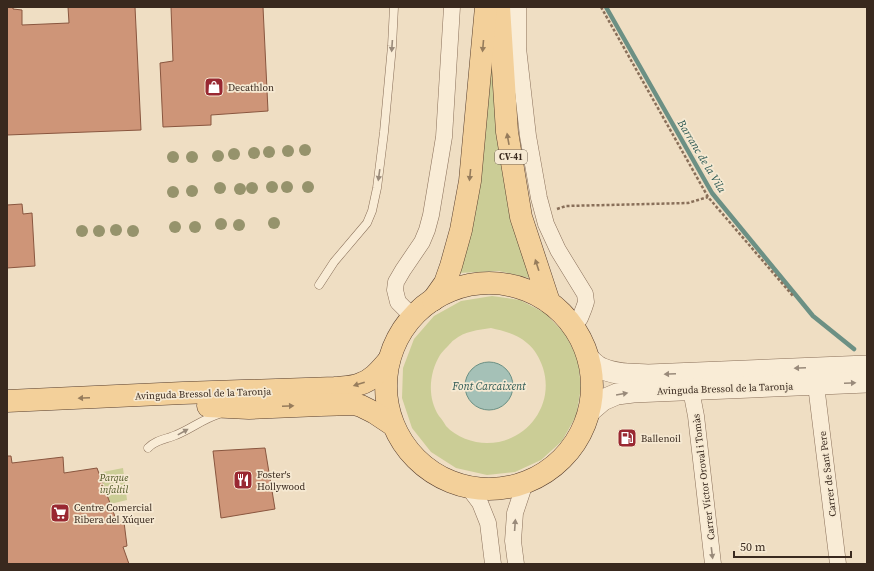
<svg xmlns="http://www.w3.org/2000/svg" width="874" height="571" viewBox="0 0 874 571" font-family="'Source Serif 4',serif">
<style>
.green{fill:#cbcd96;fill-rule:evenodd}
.water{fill:#a5c1b7;stroke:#6c9084}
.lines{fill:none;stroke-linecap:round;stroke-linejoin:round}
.stream{stroke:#6c9084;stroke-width:4.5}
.building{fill:#ce9578;stroke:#89563f}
.service-casing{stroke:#896f59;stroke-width:9}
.minor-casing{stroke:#896f59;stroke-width:17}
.tertiary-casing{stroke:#896f59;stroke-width:22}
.primary-casing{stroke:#573e2e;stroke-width:23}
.path{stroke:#896f59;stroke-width:2.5;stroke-dasharray:3 2;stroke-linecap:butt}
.service{stroke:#f9ecd6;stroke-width:8}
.minor{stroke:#f9ecd6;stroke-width:16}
.tertiary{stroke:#f9ecd6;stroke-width:21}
.primary{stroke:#f3d09a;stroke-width:22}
.tree{fill:#96936c}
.oneway{fill:#998a7a}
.oneway2{fill:#967c5c}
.labels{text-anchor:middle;stroke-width:3.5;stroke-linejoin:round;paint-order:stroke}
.shield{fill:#f6e9d2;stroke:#726354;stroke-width:1}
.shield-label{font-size:9px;font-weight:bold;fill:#39291e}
.poi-label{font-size:10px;fill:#39291e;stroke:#f6e9d2;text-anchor:start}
.street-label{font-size:10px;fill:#39291e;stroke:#f6e9d2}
.park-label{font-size:10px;font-style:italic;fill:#4d5624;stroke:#f6e9d2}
.water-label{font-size:11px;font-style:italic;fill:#2d5953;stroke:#f6e9d2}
</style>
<rect width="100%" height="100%" fill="#efdec3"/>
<g class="green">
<path d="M491,36L509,188L529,278L499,271L458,273Z"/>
<path d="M492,296L520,300L545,313L565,334L578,359L581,388L576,416L562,441L541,460L515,472L487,475L456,468L431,452L412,428L402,398L403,368L414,339L434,316L461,301ZM491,328C504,331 517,334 527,343C535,349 540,359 543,368C555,406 526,443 487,443C473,443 456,437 446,426C444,423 442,419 439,416C427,398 429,373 440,355C442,352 445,349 448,346C450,344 452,341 454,340C465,331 478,330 491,328Z"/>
<path d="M123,468L127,500L110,504L98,473Z"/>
</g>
<circle class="water" cx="489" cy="386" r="24"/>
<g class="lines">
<path class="stream" d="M606,7L712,193L813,316L854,349"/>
</g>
<g class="building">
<path d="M7,7H13V9L22,10V25L69,23L68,7H135L141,130L7,135Z"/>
<path d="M171,7H263L268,111L211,115V125L163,127L160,63L173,61Z"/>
<path d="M22,204L23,214L32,213L35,266L7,268V205Z"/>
<path d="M265,448L275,509L221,518L213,451Z"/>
<path d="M7,456H11L12,463L63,457L64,473L97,468L117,522H124L127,546L123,547L129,564H7Z"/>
</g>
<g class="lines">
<g class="service-casing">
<g id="service">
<path d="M319,285L334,262L367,223L372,211L377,188L384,132L392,46L394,7"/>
<path d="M148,448C155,440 167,439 176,435C191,429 203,419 219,414"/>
</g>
</g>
<g class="minor-casing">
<g id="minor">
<path d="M518,7V48L528,136L539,198L546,224L558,250L585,294L586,302L584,308L580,318L573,327"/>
<path d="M413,317L398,302L395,290L396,282L403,270L422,242L427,230L431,215L444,137L452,7"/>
<path d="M816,385L838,564"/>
<path d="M691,390L696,416L713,564"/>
<path d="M468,487L480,503L488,523L493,564"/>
<path d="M516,564L513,541L515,513L525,483"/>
</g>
</g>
<g class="tertiary-casing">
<g id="tertiary">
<path d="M588,358C592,361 596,366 601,368C615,375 633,374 648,375L867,366"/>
<path d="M589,412L603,400L617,394L633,392L867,382"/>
</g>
</g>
<g class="primary-casing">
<g id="primary">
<path d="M499,7L507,132L521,217L549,302"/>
<circle cx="489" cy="386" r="103"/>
<path d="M433,300L445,283L451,266L461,230L470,181L486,7"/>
<path d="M7,401L183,393L335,388C343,387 353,387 360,384C373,380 381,369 389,360"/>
<path d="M208,406L249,408L320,405L354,404L361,406L375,413L393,425"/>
</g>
</g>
<g class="path">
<path d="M601,7L708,197L793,296"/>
<path d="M557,209L566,206L688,203L708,197"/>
</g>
<use href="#service" class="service"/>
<use href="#minor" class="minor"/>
<use href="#tertiary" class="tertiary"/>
<use href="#primary" class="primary"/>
</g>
<g class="tree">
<circle cx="305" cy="150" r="6"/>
<circle cx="288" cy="151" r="6"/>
<circle cx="269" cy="152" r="6"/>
<circle cx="254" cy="153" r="6"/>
<circle cx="234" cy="154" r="6"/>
<circle cx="218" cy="156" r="6"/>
<circle cx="173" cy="157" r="6"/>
<circle cx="192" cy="157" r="6"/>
<circle cx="272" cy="187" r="6"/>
<circle cx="287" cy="187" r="6"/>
<circle cx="308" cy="187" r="6"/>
<circle cx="220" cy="188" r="6"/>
<circle cx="252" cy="188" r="6"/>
<circle cx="240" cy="189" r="6"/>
<circle cx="192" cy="191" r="6"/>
<circle cx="173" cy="192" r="6"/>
<circle cx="274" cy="223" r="6"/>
<circle cx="221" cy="224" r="6"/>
<circle cx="239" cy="225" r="6"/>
<circle cx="175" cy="227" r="6"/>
<circle cx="195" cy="227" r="6"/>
<circle cx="116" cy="230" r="6"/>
<circle cx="82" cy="231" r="6"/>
<circle cx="99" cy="231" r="6"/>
<circle cx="133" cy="231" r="6"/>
</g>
<defs><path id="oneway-solid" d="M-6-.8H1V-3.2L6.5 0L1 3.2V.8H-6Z"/></defs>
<g class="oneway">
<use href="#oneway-solid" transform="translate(392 46) rotate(94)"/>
<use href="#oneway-solid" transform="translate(379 175) rotate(98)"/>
<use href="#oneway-solid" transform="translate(800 368) rotate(178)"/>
<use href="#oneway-solid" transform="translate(670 374) rotate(178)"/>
<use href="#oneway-solid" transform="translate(850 383) rotate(-2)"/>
<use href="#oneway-solid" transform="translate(622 394) rotate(-10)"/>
<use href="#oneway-solid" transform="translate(183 432) rotate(-29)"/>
<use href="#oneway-solid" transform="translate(515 525) rotate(-86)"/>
<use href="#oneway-solid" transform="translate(712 553) rotate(83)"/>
</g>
<g class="oneway2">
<use href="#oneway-solid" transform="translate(483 46) rotate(95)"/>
<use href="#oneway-solid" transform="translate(508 139) rotate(-100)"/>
<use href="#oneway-solid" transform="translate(470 175) rotate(96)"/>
<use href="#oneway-solid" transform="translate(537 265) rotate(-108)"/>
<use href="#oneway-solid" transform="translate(359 384) rotate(163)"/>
<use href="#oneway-solid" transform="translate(84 398) rotate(178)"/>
<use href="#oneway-solid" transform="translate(288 406) rotate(-2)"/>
</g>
<defs>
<g id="shop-square" transform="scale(1)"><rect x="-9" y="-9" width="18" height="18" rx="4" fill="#992832" stroke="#f6e9d2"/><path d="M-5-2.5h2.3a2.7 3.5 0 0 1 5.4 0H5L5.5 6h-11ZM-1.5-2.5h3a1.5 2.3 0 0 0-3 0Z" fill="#fff"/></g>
<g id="fuel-square" transform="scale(1)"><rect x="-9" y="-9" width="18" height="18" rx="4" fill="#992832" stroke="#f6e9d2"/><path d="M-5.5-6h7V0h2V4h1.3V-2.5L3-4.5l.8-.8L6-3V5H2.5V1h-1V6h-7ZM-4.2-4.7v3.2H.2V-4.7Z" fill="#fff"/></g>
<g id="restaurant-square" transform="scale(1)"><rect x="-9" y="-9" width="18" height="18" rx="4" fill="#992832" stroke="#f6e9d2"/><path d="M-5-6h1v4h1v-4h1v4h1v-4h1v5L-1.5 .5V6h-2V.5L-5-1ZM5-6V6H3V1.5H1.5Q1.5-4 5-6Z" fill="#fff"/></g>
<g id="supermarket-square" transform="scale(1)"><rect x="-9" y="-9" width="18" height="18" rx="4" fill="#992832" stroke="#f6e9d2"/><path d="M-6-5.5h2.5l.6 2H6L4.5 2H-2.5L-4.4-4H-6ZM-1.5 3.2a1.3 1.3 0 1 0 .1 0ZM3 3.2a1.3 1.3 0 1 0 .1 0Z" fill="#fff"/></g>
</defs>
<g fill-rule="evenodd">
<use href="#shop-square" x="214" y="87"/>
<use href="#fuel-square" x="627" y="438"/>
<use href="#restaurant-square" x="243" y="480"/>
<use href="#supermarket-square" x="60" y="513"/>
</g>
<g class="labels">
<rect class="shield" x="495" y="150" width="32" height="14" rx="3"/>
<g class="shield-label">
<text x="511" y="160">CV-41</text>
</g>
<g class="poi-label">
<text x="228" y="91">Decathlon</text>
<text x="641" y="442">Ballenoil</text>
<text x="257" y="478">Foster's<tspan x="257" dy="12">Hollywood</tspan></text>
<text x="74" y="511">Centre Comercial<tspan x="74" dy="12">Ribera del Xúquer</tspan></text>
</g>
<g class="street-label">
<text transform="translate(725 388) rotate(-2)" y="4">Avinguda Bressol de la Taronja</text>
<text transform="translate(203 393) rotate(-2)" y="4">Avinguda Bressol de la Taronja</text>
<text transform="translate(827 474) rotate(-97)" y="4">Carrer de Sant Pere</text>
<text transform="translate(703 477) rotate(-97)" y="4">Carrer Víctor Oroval i Tomàs</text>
</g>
<g class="park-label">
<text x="114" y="481">Parque<tspan x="114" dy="12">infaltil</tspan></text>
</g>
<g class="water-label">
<text transform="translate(702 156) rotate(59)" y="4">Barranc de la Vila</text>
<text x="489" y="390">Font Carcaixent</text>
</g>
</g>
<rect width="874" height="571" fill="none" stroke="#39291e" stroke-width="16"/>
<path d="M734 551v6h117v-6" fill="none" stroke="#39291e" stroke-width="2"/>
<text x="740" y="551" font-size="12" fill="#39291e" stroke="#f6e9d2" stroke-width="3" paint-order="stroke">50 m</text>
</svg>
